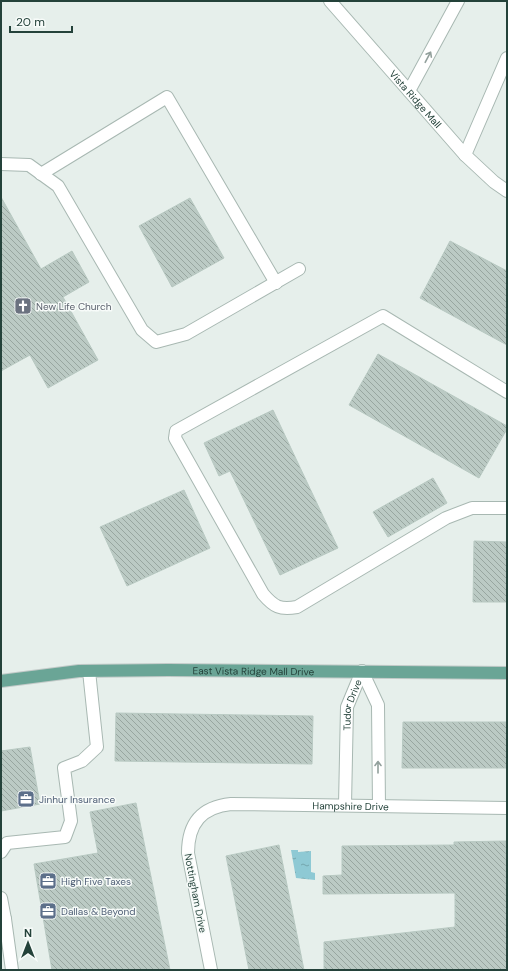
<svg xmlns="http://www.w3.org/2000/svg" width="508" height="971" viewBox="0 0 508 971" font-family="'DM Sans',sans-serif">
<style>
.water{fill:url(#water-ripples)}
.building{fill:url(#building-back-hatch);stroke:#b8c9c2}
.lines{fill:none;stroke-linecap:round;stroke-linejoin:round}
.minor-casing{stroke:#a8b8b2;stroke-width:14}
.major-casing{stroke:#c2cac8;stroke-width:14}
.minor{stroke:#fff;stroke-width:12}
.major{stroke:#6aa596;stroke-width:12}
.oneway{stroke:#92a09c}
.labels{text-anchor:middle;stroke-width:3;stroke-linejoin:round;paint-order:stroke}
.street-label{font-size:10px;fill:#24423a;stroke:#f7fbf9}
.worship-label{font-size:10px;fill:#5b616d;stroke:#f7fbf9;text-anchor:start}
.service-label{font-size:10px;fill:#4e5e75;stroke:#f7fbf9;text-anchor:start}
</style>
<defs>
<pattern id="water-ripples" width="26" height="14" patternUnits="userSpaceOnUse"><rect width="26" height="14" fill="#8ec9d4"/><path d="M2 4q2-2 4 0t4 0M15 11q2-2 4 0t4 0" fill="none" stroke="#74a5ad"/></pattern>
<pattern id="building-back-hatch" width="6" height="6" patternUnits="userSpaceOnUse"><rect width="6" height="6" fill="#bbcac4"/><path d="M-1 5l2 2M0 0l6 6M5-1l2 2" fill="none" stroke="#98a6a0"/></pattern>
</defs>
<rect width="100%" height="100%" fill="#e6efeb"/>
<path class="water" d="M291,850H298V852L311,851V872L315,873V880L296,878Z"/>
<g class="building">
<path d="M1,197L41,269L72,251L89,282L63,297L98,360L48,388L30,355L1,371Z"/>
<path d="M190,198L224,258L172,287L139,226Z"/>
<path d="M450,241L507,271V345L420,298Z"/>
<path d="M378,354L507,426V429L479,478L349,405Z"/>
<path d="M273,410L338,548L280,575L230,471L219,476L204,443Z"/>
<path d="M433,478L447,503L388,537L373,512Z"/>
<path d="M184,490L210,548L127,586L100,527Z"/>
<path d="M474,541L507,542V602H473Z"/>
<path d="M116,713L313,716L312,764L115,761Z"/>
<path d="M403,722H507V768H402Z"/>
<path d="M30,747L40,804L1,811V751Z"/>
<path d="M136,803L170,970H52L34,864L98,853L90,812Z"/>
<path d="M506,841L507,970H324V942L455,927V893L323,894V876L342,875V846L454,845V842Z"/>
<path d="M279,845L304,970H249L226,856Z"/>
</g>
<g class="lines">
<g class="minor-casing">
<g id="minor">
<path id="s1" d="M330,1L465,155L494,182L507,191"/>
<path d="M409,91L458,1"/>
<path d="M465,155L507,58"/>
<path d="M1,164L29,165L58,186L142,330L156,342L186,334L299,269"/>
<path d="M41,174L167,97L276,283"/>
<path d="M507,392L383,316L176,431L175,438L263,594C274,607 280,610 297,607L446,518L472,508H507"/>
<path d="M362,671L378,705L379,806"/>
<path id="s2" d="M345,805L347,707L362,671"/>
<path d="M1,852L7,843L65,837L71,821L64,768L82,761L97,747L89,671"/>
<path d="M1,898L5,919L1,920"/>
<path d="M5,919L12,970"/>
<path id="s3" d="M211,970L188,853C188,823 202,807 231,804L507,808"/>
</g>
</g>
<g class="major-casing">
<g id="major">
<path id="s4" d="M1,681L79,671L168,670L507,673"/>
</g>
</g>
<use href="#minor" class="minor"/>
<use href="#major" class="major"/>
</g>
<defs><path id="oneway-shaft" d="M-6 0H5M1.5-3L5.5 0L1.5 3" fill="none" stroke-width="1.6" stroke-linecap="round" stroke-linejoin="round"/></defs>
<g class="oneway">
<use href="#oneway-shaft" transform="translate(428 57) rotate(-62)"/>
<use href="#oneway-shaft" transform="translate(378 767) rotate(-90)"/>
</g>
<defs>
<g id="church-square" transform="scale(0.9)"><rect x="-9" y="-9" width="18" height="18" rx="4" fill="#6b7280" stroke="#f7fbf9"/><path d="M-1.2-6h2.4v3.5h3.3v2.4h-3.3V6h-2.4V-.1h-3.3v-2.4h3.3Z" fill="#fff"/></g>
<g id="office-square" transform="scale(0.9)"><rect x="-9" y="-9" width="18" height="18" rx="4" fill="#5c6f8a" stroke="#f7fbf9"/><path d="M-6-3h4V-5.5h4V-3h4V5H-6ZM-1-4.5V-3h2v-1.5ZM-6 0V1H6V0Z" fill="#fff"/></g>
</defs>
<g fill-rule="evenodd">
<use href="#church-square" x="23" y="306"/>
<use href="#office-square" x="26" y="799"/>
<use href="#office-square" x="48" y="881"/>
<use href="#office-square" x="48" y="911"/>
</g>
<g class="labels">
<g class="street-label">
<text dy="4" stroke="none"><textPath href="#s1" startOffset="130">Vista Ridge Mall</textPath></text>
<text dy="4" stroke="none"><textPath href="#s4" startOffset="253">East Vista Ridge Mall Drive</textPath></text>
<text dy="4" stroke="none"><textPath href="#s2" startOffset="101">Tudor Drive</textPath></text>
<text dy="4" stroke="none"><textPath href="#s3" startOffset="312">Hampshire Drive</textPath></text>
<text transform="translate(196 893) rotate(79)" y="4">Nottingham Drive</text>
</g>
<g class="worship-label">
<text x="36" y="310">New Life Church</text>
</g>
<g class="service-label">
<text x="39" y="803">Jinhur Insurance</text>
<text x="61" y="885">High Five Taxes</text>
<text x="61" y="915">Dallas &amp; Beyond</text>
</g>
</g>
<rect width="508" height="971" fill="none" stroke="#24423a" stroke-width="4"/>
<g transform="translate(28 943)" stroke="#f7fbf9" stroke-width="3" paint-order="stroke">
<path d="M0-3L7 15L0 10L-7 15Z" fill="#24423a"/>
<text y="-6" font-size="11" font-weight="bold" text-anchor="middle" fill="#24423a">N</text>
</g>
<path d="M10 26v6h62v-6" fill="none" stroke="#24423a" stroke-width="2"/>
<text x="16" y="26" font-size="12" fill="#24423a" stroke="#f7fbf9" stroke-width="3" paint-order="stroke">20 m</text>
</svg>
